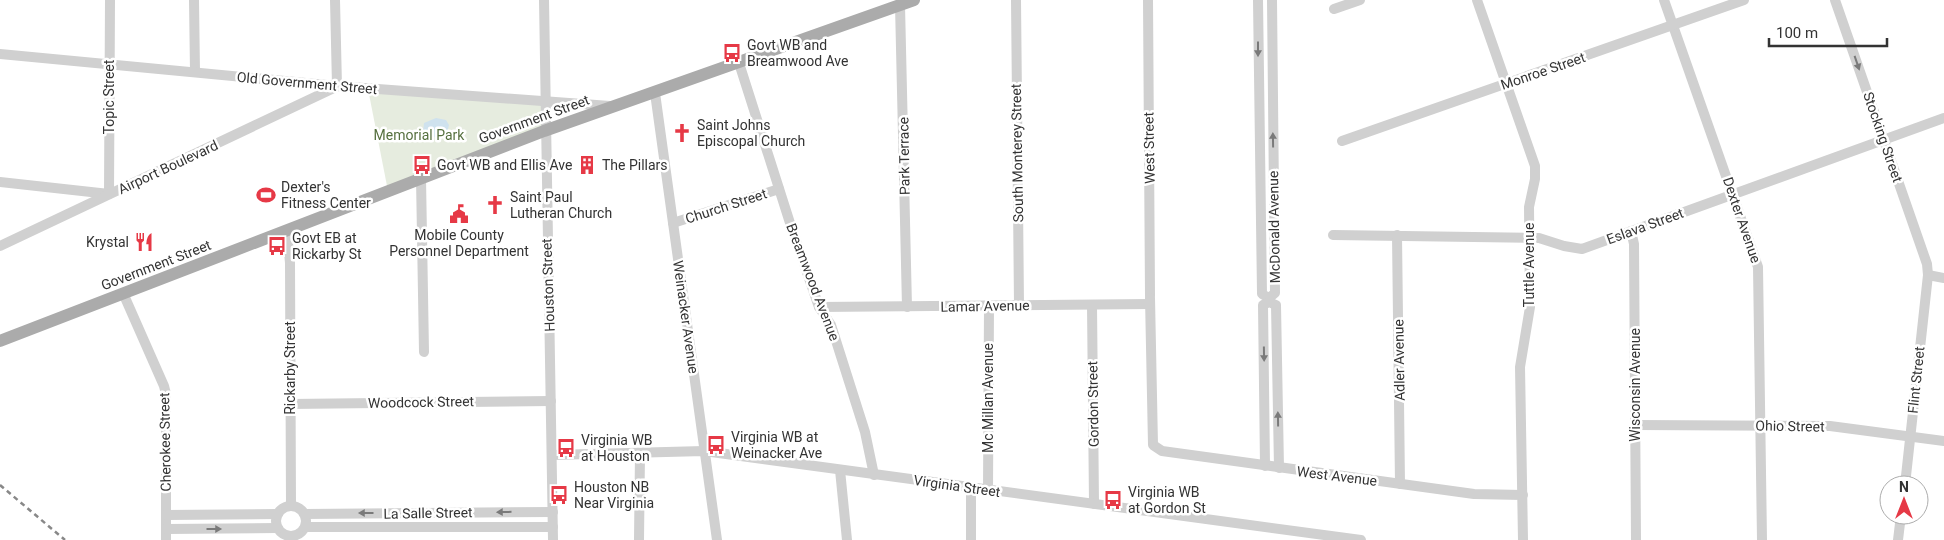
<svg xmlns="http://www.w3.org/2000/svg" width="1944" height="540" viewBox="0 0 1944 540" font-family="Roboto,sans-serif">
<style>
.green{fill:#e6ecdf}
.water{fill:#cfe2ee}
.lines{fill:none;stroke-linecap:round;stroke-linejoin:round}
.minor{stroke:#d0d0d0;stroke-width:10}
.major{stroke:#ababab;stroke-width:12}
.rail{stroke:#888;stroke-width:2.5;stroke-dasharray:5 4;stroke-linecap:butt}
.oneway{fill:#7a7a7a}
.labels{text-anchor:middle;stroke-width:5;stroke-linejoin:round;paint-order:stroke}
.poi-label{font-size:14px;fill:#333;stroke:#fff;text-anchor:start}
.street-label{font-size:14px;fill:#333;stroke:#fff}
.park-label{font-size:14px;fill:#56703f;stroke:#fff}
</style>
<rect width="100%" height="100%" fill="#fff"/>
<path class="green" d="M368,89L545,102L544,131L388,191Z"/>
<path class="water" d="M436,118L446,120L449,125L447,133C439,138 430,139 423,132L424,123Z"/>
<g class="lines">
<g class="minor">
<path d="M194,0L195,72"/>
<path d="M335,0L337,86"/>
<path d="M544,0L553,540"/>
<path d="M1016,0L1019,305"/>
<path d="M1148,0L1150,296"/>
<path d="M1258,0L1262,294L1269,298L1275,293L1272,0"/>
<path d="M1477,0L1535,166V179L1529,207L1530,307L1520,367L1523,540"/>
<path d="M1664,0L1758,267L1762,540"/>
<path d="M1835,0L1927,264L1928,275L1905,485"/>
<path d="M900,5L907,307"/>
<path d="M1334,9L1360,0"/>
<path d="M0,54L337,86L610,106"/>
<path d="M739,63L790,223L819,307L831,325L865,432L874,475"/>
<path d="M655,93L717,540"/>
<path d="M1342,141L1744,0"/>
<path d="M421,178L424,352"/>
<path d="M0,182L109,194L110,0"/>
<path d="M673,223L779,189"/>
<path d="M287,230L290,263L291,506"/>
<path d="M1631,231L1634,244L1636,540"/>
<path d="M1333,235L1539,238L1564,246L1582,249L1944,118"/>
<path d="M1397,235L1400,484"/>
<path d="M0,246L336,87"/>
<path d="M1928,275L1944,278"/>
<path d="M123,293L164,386L166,394V540"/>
<path d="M1150,298L1153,445L1162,451L1474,494L1523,495"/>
<path d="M1092,305L1094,504"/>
<path d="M819,307L1150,304"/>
<path d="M290,404L551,401"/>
<path d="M1636,425L1830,426L1944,441"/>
<path d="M552,455L704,451L1361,540"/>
<path d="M1265,466L1263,305L1269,302L1276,305L1279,468"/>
<path d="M840,470L847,540"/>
<path d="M988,490L989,306"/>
<circle cx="291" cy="521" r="15"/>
<path d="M304,514L553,512"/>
<path d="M166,515L278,514"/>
<path d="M305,527H553"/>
<path d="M166,529L278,528"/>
<path d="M639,540L640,453"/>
<path d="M971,540V488"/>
<path d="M1898,540L1901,515"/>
</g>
<path class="major" d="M0,341L544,131L914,0"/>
<path class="rail" d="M0,485L65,540"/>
</g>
<defs><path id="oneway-solid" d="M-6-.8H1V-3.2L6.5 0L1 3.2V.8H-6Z" transform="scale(1.25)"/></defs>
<g class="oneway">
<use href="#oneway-solid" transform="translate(1258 49) rotate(90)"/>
<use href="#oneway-solid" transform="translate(1857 63) rotate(71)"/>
<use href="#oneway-solid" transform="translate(1273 140) rotate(-91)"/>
<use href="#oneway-solid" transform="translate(1264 354) rotate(89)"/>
<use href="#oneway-solid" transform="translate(1278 419) rotate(-91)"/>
<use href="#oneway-solid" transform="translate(504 512) rotate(179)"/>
<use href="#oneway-solid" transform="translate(366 513) rotate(180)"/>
<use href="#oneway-solid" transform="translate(214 529)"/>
</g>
<defs>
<g id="bus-bare" transform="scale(1.5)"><path d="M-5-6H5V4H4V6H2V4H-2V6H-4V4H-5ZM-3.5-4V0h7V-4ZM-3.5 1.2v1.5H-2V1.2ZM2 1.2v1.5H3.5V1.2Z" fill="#e63946" stroke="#fff" stroke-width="2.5" paint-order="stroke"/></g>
<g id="church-bare" transform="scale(1.5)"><path d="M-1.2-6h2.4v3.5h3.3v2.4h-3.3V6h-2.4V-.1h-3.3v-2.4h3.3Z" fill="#e63946" stroke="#fff" stroke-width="2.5" paint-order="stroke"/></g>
<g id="building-bare" transform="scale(1.5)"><path d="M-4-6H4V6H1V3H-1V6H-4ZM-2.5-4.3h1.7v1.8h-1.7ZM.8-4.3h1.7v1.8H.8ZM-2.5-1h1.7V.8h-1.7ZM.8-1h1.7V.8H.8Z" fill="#e63946" stroke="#fff" stroke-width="2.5" paint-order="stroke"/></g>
<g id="stadium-bare" transform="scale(1.5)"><path d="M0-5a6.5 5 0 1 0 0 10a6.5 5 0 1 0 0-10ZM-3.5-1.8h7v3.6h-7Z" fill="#e63946" stroke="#fff" stroke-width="2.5" paint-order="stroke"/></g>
<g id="civic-bare" transform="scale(1.5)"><path d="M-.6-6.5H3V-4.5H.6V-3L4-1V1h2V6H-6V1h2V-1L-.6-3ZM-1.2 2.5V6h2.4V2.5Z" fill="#e63946" stroke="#fff" stroke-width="2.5" paint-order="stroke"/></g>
<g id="restaurant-bare" transform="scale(1.5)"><path d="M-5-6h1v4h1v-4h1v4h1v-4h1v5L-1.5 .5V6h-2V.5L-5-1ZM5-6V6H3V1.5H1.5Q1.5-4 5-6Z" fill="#e63946" stroke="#fff" stroke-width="2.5" paint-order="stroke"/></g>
</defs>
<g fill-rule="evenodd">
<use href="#bus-bare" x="732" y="53"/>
<use href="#church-bare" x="682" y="133"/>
<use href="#bus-bare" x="422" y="165"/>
<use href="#building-bare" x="587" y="165"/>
<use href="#stadium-bare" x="266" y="195"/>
<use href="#church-bare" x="495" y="205"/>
<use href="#civic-bare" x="459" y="214"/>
<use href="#restaurant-bare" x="144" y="242"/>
<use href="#bus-bare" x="277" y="246"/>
<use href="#bus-bare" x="716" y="445"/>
<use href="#bus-bare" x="566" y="448"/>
<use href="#bus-bare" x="559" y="495"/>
<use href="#bus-bare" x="1113" y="500"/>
</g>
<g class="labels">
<g class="poi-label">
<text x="747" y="50">Govt WB and<tspan x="747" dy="16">Breamwood Ave</tspan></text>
<text x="697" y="130">Saint Johns<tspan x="697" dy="16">Episcopal Church</tspan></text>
<text x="437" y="170">Govt WB and Ellis Ave</text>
<text x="602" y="170">The Pillars</text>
<text x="281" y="192">Dexter's<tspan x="281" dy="16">Fitness Center</tspan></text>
<text x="510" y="202">Saint Paul<tspan x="510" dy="16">Lutheran Church</tspan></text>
<text x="459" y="240" text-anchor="middle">Mobile County<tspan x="459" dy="16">Personnel Department</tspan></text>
<text x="292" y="243">Govt EB at<tspan x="292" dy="16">Rickarby St</tspan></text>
<text x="129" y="247" text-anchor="end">Krystal</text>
<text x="731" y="442">Virginia WB at<tspan x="731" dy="16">Weinacker Ave</tspan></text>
<text x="581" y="445">Virginia WB<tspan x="581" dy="16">at Houston</tspan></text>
<text x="574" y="492">Houston NB<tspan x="574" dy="16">Near Virginia</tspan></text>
<text x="1128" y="497">Virginia WB<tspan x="1128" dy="16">at Gordon St</tspan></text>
</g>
<g class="street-label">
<text transform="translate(1543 71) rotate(-19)" y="5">Monroe Street</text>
<text transform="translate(307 83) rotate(5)" y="5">Old Government Street</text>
<text transform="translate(109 97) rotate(-90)" y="5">Topic Street</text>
<text transform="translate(534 119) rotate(-20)" y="5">Government Street</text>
<text transform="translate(1883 137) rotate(71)" y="5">Stocking Street</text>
<text transform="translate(1149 148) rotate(-91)" y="5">West Street</text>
<text transform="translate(1017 153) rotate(-91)" y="5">South Monterey Street</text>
<text transform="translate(904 156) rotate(-91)" y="5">Park Terrace</text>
<text transform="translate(168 167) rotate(-25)" y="5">Airport Boulevard</text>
<text transform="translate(726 206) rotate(-18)" y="5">Church Street</text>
<text transform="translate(1742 220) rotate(71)" y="5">Dexter Avenue</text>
<text transform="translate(1645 226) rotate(-20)" y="5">Eslava Street</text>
<text transform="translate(1274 227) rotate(-91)" y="5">McDonald Avenue</text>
<text transform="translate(156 265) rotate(-21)" y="5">Government Street</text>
<text transform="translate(1529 265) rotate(-90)" y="5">Tuttle Avenue</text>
<text transform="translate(813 282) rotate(69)" y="5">Breamwood Avenue</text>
<text transform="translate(548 285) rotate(-92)" y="5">Houston Street</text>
<text transform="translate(985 306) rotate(-1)" y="5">Lamar Avenue</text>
<text transform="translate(686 317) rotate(82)" y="5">Weinacker Avenue</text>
<text transform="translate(1399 360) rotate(-91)" y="5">Adler Avenue</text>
<text transform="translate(290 368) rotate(-90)" y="5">Rickarby Street</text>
<text transform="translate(1916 380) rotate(-84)" y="5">Flint Street</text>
<text transform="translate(1635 385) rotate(-90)" y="5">Wisconsin Avenue</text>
<text transform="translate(988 398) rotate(-90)" y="5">Mc Millan Avenue</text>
<text transform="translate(421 402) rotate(-1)" y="5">Woodcock Street</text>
<text transform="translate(1093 404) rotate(-91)" y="5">Gordon Street</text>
<text transform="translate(1790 426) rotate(1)" y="5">Ohio Street</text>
<text transform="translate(165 442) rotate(-91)" y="5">Cherokee Street</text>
<text transform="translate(1337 476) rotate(7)" y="5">West Avenue</text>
<text transform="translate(957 486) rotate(8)" y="5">Virginia Street</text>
<text transform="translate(428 513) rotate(-1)" y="5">La Salle Street</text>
</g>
<g class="park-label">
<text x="419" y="140">Memorial Park</text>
</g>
</g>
<g transform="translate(1904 500)"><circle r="24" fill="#ffffff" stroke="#adadad"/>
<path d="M0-4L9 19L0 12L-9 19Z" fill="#e63946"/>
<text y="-8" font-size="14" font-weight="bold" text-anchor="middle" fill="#333333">N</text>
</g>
<path d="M1769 38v8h118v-8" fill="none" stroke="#333333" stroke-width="2.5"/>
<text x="1776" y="38" font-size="15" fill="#333333" stroke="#ffffff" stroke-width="4" paint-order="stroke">100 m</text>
</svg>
